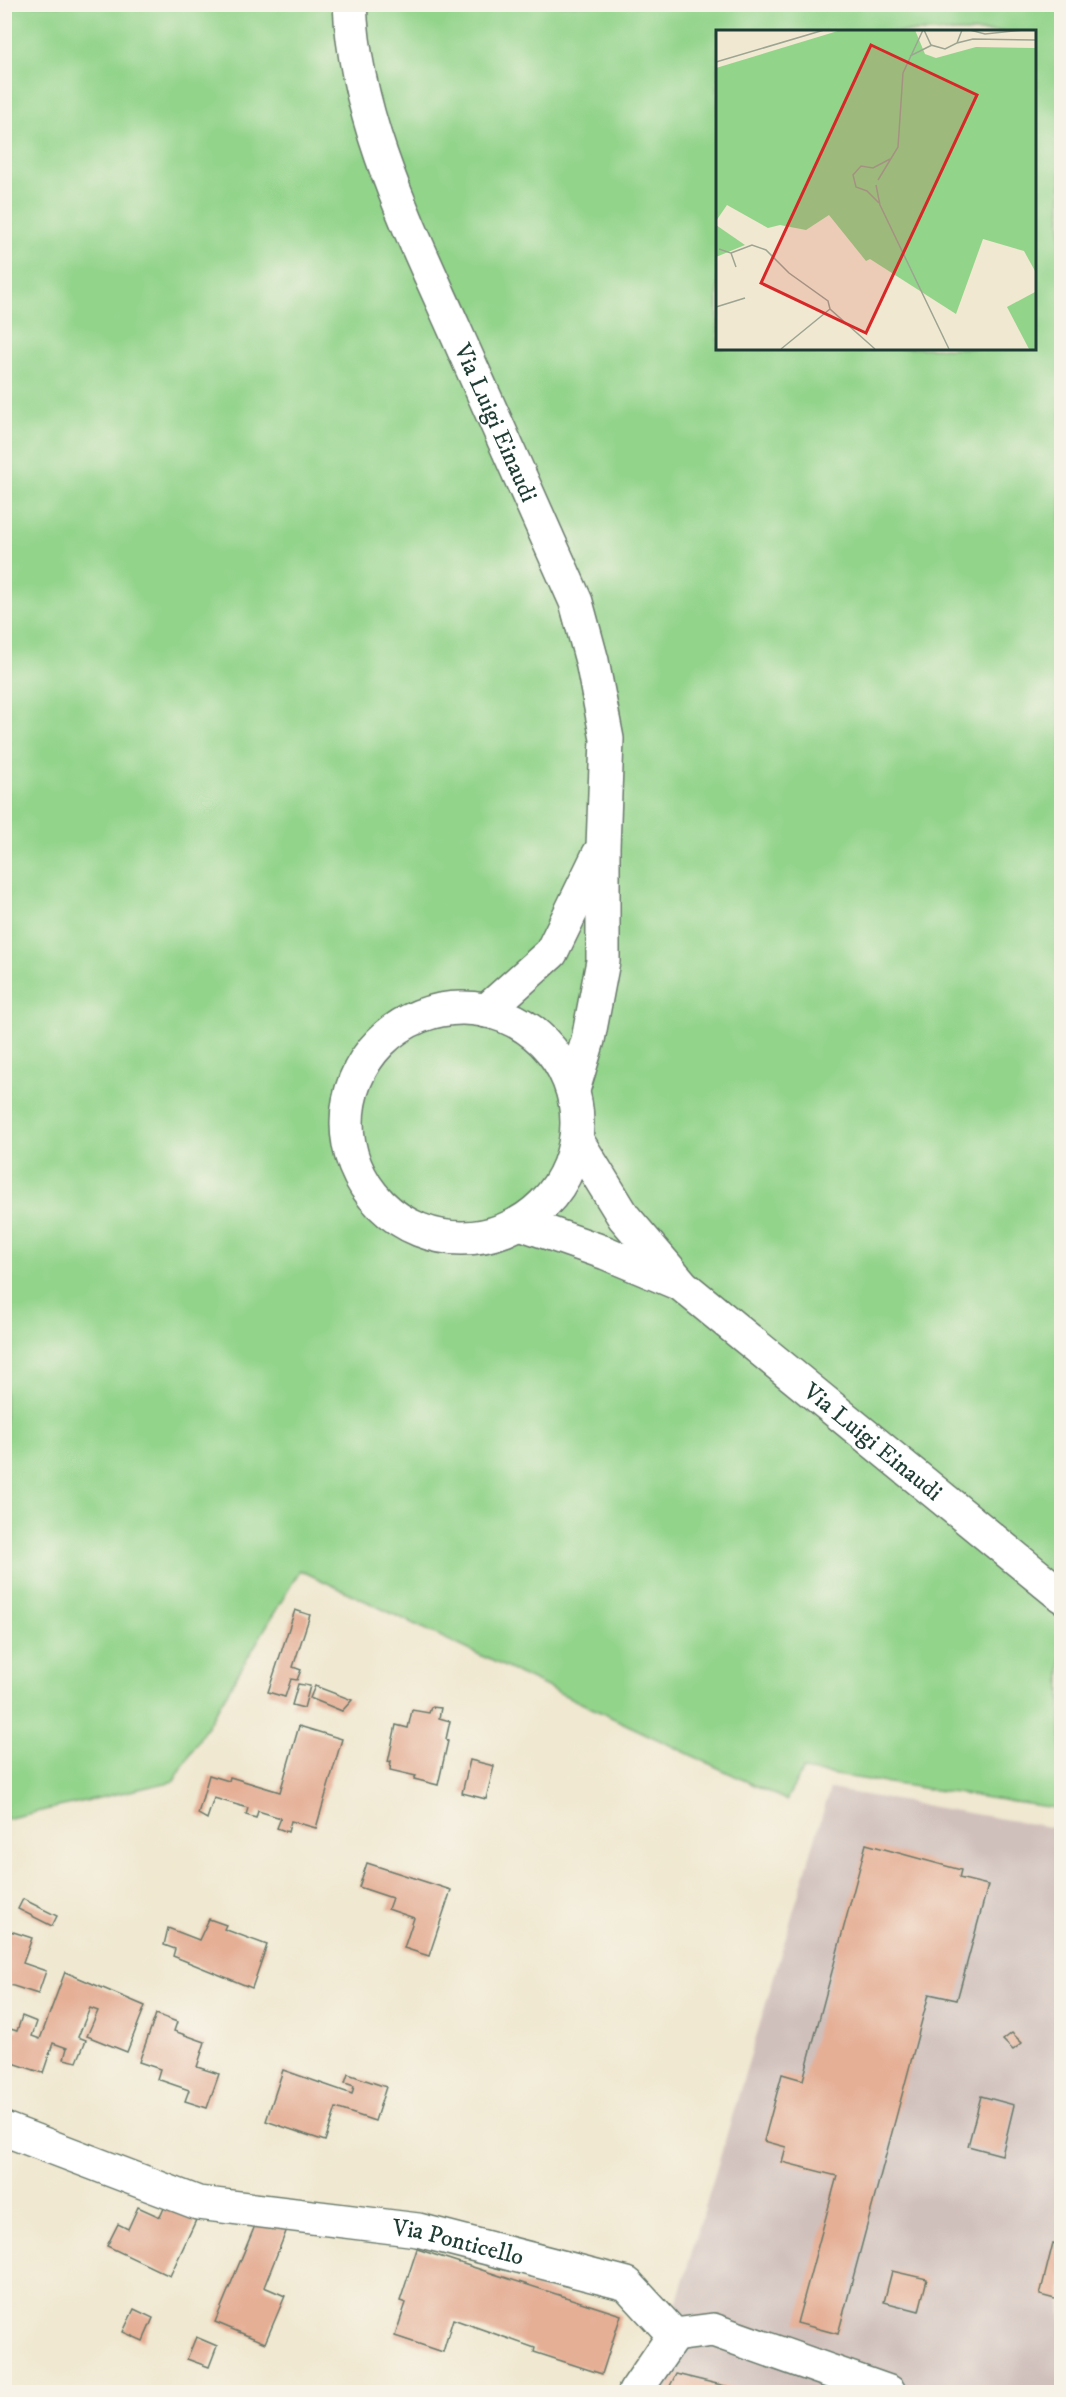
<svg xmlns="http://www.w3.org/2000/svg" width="1066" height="2397" viewBox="0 0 1066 2397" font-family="'IM FELL DW Pica',serif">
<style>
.industrial{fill:#d0c0bc}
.green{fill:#93d48b;stroke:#598860;stroke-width:1.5;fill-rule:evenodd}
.building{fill:#e5af95}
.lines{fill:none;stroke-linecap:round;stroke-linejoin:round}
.street-casing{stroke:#68796b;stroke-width:36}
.secondary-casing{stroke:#68796b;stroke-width:36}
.street{stroke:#fff;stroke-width:33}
.secondary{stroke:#fff;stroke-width:33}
.labels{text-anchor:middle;stroke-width:5;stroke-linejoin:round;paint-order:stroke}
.street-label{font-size:24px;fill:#1f3d34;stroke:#f7f3e8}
.inset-road{fill:none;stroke:#9ca492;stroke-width:1.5}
.view{fill:#d62828;fill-opacity:0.15;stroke:#d62828;stroke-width:3}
.inset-edge{fill:none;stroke:#1f3d34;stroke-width:3}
</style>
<rect width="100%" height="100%" fill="#f7f3e8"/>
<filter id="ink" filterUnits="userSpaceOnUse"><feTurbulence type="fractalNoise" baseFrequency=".0167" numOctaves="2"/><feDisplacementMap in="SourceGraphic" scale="12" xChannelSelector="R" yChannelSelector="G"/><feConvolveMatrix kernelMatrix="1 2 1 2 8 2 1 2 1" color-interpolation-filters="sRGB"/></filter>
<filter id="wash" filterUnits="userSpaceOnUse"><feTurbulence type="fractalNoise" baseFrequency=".008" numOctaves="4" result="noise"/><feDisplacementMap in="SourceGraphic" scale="24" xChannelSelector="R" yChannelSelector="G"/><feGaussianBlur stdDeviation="1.35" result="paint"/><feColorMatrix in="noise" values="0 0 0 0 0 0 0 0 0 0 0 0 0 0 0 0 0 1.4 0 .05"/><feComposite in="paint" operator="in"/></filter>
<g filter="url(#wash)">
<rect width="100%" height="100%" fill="#f0e8d0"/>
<path class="industrial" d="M830,1789L1061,1829V2392H650Z"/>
<path class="green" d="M4,5H1061V1809L803,1770L786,1800L300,1570L174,1781L5,1819ZM718,32H1034V348H718Z"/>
<g id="blocks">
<g class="building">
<path d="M295,1610L310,1615L293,1667L301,1670L297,1680L291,1679L285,1697L268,1692Z"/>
<path d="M298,1684L310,1686L304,1708L292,1705Z"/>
<path d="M315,1686L352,1700L342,1711L310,1698Z"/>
<path d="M431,1707L441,1708L439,1718L450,1721L446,1739L448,1741L438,1785L414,1779L416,1776L390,1770L391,1761L388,1762L396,1725L408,1728L412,1710L429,1713Z"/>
<path d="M299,1726L342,1739L316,1828L291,1821L288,1832L277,1828L281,1818L258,1811L256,1818L246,1815L248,1808L214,1798L207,1819L198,1814L209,1775L229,1781L230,1777L280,1792Z"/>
<path d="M470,1760L494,1766L486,1799L462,1793Z"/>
<path d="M866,1844L961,1870L959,1878L988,1885L957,2000L929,1994L838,2334L797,2323L837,2176L782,2162L786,2147L764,2141L782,2074L803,2080Z"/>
<path d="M367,1863L451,1890L429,1956L404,1948L414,1918L388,1909L392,1898L359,1887Z"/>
<path d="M23,1899L57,1916L52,1926L18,1909Z"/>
<path d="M209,1919L226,1925L224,1929L267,1945L252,1988L173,1956L175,1949L164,1945L168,1928L199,1940Z"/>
<path d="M4,1929L32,1938L23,1963L46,1971L38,1994L4,1983Z"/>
<path d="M65,1972L145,2006L127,2052L87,2036L98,2011L90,2008L78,2037L86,2040L77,2062L64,2059L67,2048L53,2043L43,2073L4,2060V2027L17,2031L22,2016L37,2022L32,2036L40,2039Z"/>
<path d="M156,2014L177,2022L174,2031L205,2042L197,2067L219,2074L207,2108L185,2101L189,2090L157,2079L160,2069L139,2062Z"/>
<path d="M1012,2033L1022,2043L1013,2050L1003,2040Z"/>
<path d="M283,2070L352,2094L354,2086L345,2083L348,2074L386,2087L375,2121L336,2108L325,2141L266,2121Z"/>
<path d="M981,2096L1014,2105L1002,2155L968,2146Z"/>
<path d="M165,2206L196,2220L170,2276L107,2246L118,2224L128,2229L138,2207L160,2217Z"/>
<path d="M259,2216L289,2224L264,2287L285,2296L265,2343L215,2322Z"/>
<path d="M1053,2243L1062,2245V2301L1040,2295Z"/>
<path d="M417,2249L621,2315L602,2374L534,2352L535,2348L453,2319L443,2352L395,2336L406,2303L400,2301Z"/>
<path d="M892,2271L927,2279L919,2311L884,2302Z"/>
<path d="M134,2309L153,2318L143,2341L123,2332Z"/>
<path d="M196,2337L217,2346L209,2367L187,2359Z"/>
<path d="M676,2374L750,2392H667Z"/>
</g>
</g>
</g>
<g filter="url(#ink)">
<use href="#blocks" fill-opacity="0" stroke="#68796b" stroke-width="1.5"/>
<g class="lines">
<g class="street-casing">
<g id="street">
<path id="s1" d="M4,2129L198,2203L418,2230L627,2284L674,2335"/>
<path d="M674,2335L713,2330L889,2392"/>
<path d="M635,2392L674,2335"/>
</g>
</g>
<g class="secondary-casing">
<g id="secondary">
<path id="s2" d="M350,4C355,119 408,225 454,328C495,419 535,511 576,602L592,661L607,739L603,847V961L588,1040L573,1090"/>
<circle cx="462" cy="1123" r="115"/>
<path d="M486,1011L551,953L599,854"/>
<path id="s3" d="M576,1139L624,1217L683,1286L1062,1596"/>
<path d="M520,1223L606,1253L675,1282"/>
</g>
</g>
<use href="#street" class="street"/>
<use href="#secondary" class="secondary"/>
</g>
</g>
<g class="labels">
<g class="street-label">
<text dy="8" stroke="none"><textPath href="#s2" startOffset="446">Via Luigi Einaudi</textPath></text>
<text dy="8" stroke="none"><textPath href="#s3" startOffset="428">Via Luigi Einaudi</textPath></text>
<text dy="8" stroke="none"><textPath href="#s1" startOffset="471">Via Ponticello</textPath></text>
</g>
</g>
<g transform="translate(716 30)">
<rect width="320" height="320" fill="#f0e8d0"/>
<path d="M125,0H199L209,24L220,28L260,17L319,18V241L308,221L267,209L240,284L154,229L150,231L113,185L90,200L64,195L52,198L11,175L0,191V38ZM0,195L29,215L0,227ZM319,262V319H313L291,277Z" fill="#93d48b"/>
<path class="inset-road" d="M208,0L215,15L229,19L241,13L246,0M254,0L269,4L308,0M241,13L257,9L320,10M194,26L216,15M0,32L108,0M162,150L182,117L187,43L207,0M160,155L164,175L233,319M163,173L151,161L140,157L137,145L145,136L157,138L174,129M3,219L15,223L20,237M15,223L36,215L50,220L73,243L112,271L114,279L159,319M0,277L29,268M65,319L114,279"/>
<path class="view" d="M155,15L261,65L150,303L45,253Z"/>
<rect width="320" height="320" class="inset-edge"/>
</g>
<rect width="1066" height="2397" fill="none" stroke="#f7f3e8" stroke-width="24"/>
</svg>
